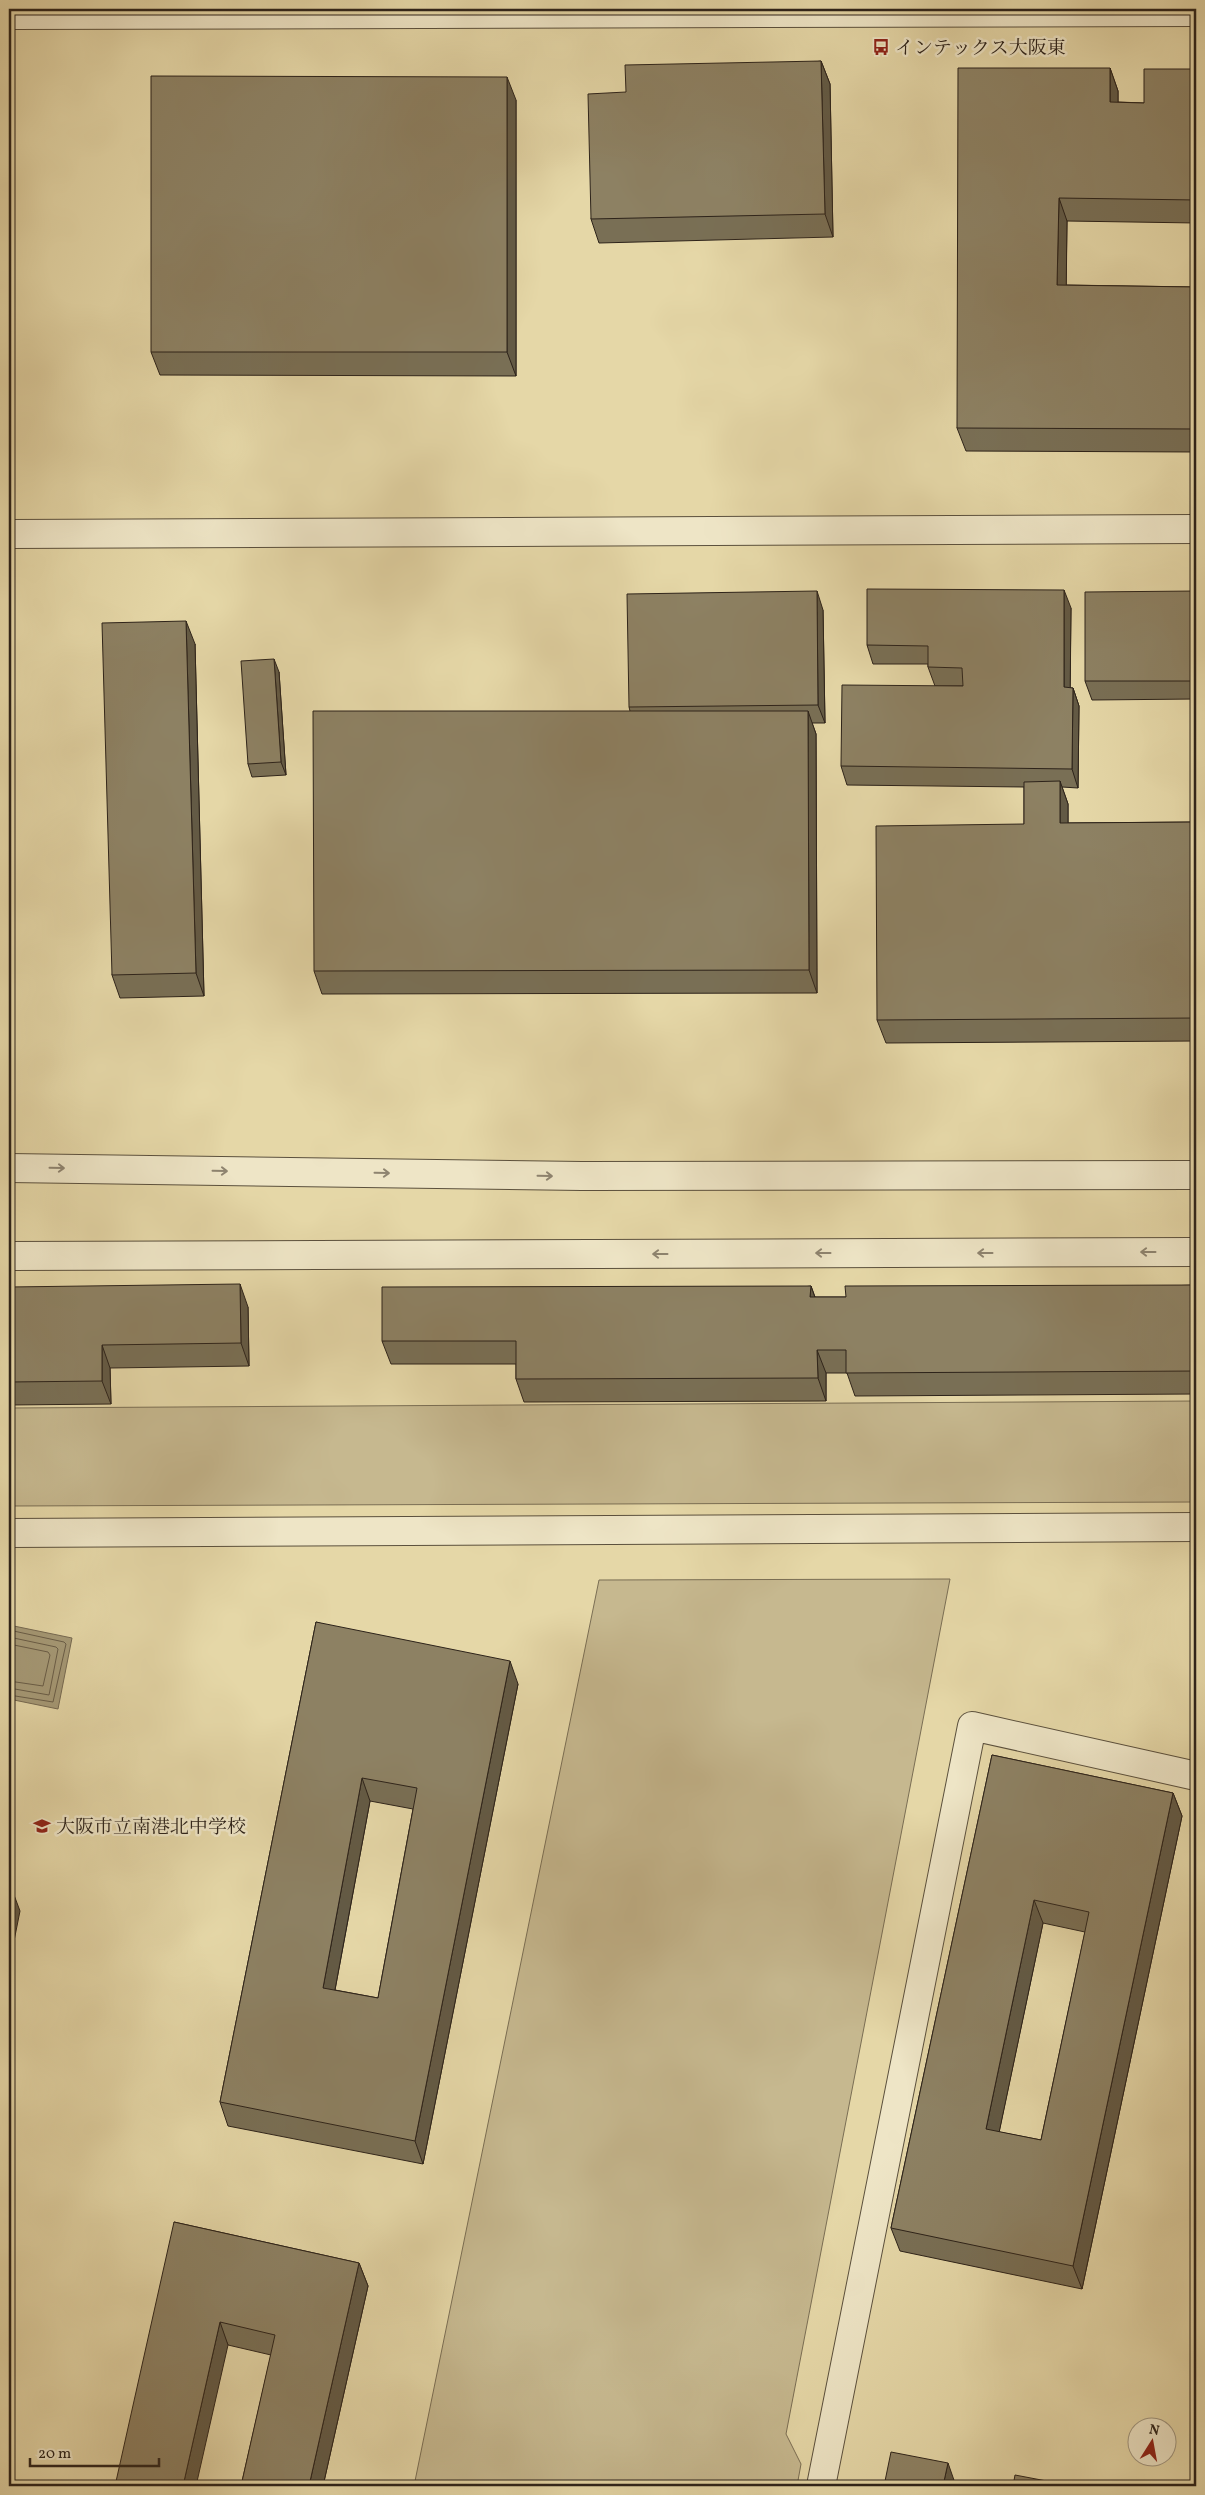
<svg xmlns="http://www.w3.org/2000/svg" width="1205" height="2495" viewBox="0 0 1205 2495" font-family="Vollkorn,'Noto Serif JP',serif">
<style>
.green{fill:#c6b88f;stroke:#7a6e54}
.water{fill:#a69a77;stroke:#766a52}
.lines{fill:none;stroke-linecap:round;stroke-linejoin:round}
.shore{stroke:#6a5e48;stroke-width:1}
.minor-casing{stroke:#5b503d;stroke-width:30}
.minor{stroke:#eee5c6;stroke-width:28}
.wall{fill:#796f55;stroke:#2d231a;fill-rule:evenodd}
.shaded-wall{fill:#635a45;stroke:#2d231a}
.building{fill:#8d8163;stroke:#2d231a;fill-rule:evenodd}
.oneway{stroke:#8e8470}
.labels{text-anchor:middle;stroke-width:5;stroke-linejoin:round;paint-order:stroke}
.poi-label{font-size:19px;fill:#2d231a;stroke:#eee5c6;text-anchor:start}
</style>
<rect width="100%" height="100%" fill="#e5d7a7"/>
<filter id="stains"><feTurbulence type="fractalNoise" baseFrequency=".004" numOctaves="4"/><feColorMatrix values="0 0 0 0 .2 0 0 0 0 .09 0 0 0 0 .02 0 0 0 .5 -.17"/></filter>
<radialGradient id="worn" r=".72"><stop offset=".6" stop-color="#630" stop-opacity="0"/><stop offset="1" stop-color="#630" stop-opacity=".3"/></radialGradient>
<g class="green">
<path d="M1196,1401V1502L9,1506V1408Z"/>
<path d="M950,1579L786,2434L801,2464L797,2486H414L599,1580Z"/>
</g>
<path class="water" d="M9,1625L72,1638L58,1709L9,1699Z"/>
<g class="lines">
<g class="shore">
<path d="M9,1630L64,1642L66,1644L53,1702L9,1695"/>
<path d="M9,1637L56,1647L58,1649L49,1695L9,1688"/>
<path d="M9,1644L48,1652L50,1655L43,1686L9,1681"/>
</g>
<g class="minor-casing">
<g id="minor">
<path d="M9,15L1196,12"/>
<path d="M9,534L1196,529"/>
<path d="M9,1168L582,1176L1196,1175"/>
<path d="M9,1256L1196,1252"/>
<path d="M9,1533L1196,1527"/>
<path d="M821,2486L972,1726L1196,1776"/>
</g>
</g>
<use href="#minor" class="minor"/>
</g>
<g class="wall">
<path d="M821,61L830,84L833,237L599,243L591,219L626,92Z"/>
<path d="M1110,68L1118,91V102L1144,103L1196,69V452L966,451L957,428ZM1067,221L1196,223L1195,287L1066,285Z"/>
<path d="M516,100V376L160,375L151,352Z"/>
<path d="M1196,591V699L1092,700L1085,681Z"/>
<path d="M1071,608L1070,688H1073L1079,706L1078,788L1062,787L1068,804V823L1196,822V1041L886,1043L877,1020L1024,824V787L847,785L841,766L963,686H935L928,667V664H873L867,645Z"/>
<path d="M823,610L825,723H812L816,734L817,993L322,994L314,971L630,711L629,707Z"/>
<path d="M195,644L204,996L120,998L112,975Z"/>
<path d="M279,672L286,775L252,777L248,764Z"/>
<path d="M1196,1285V1394L855,1396L847,1373H826V1401L524,1402L516,1379V1364H391L382,1341L811,1286L815,1297H846Z"/>
<path d="M9,1287L248,1307L249,1366L110,1368L111,1404L9,1405Z"/>
<path d="M316,1622L518,1684L423,2164L228,2126L220,2102ZM370,1801L413,1809L378,1998L335,1990Z"/>
<path d="M992,1755L1173,1793L1182,1816L1082,2289L900,2251L891,2228ZM1043,1923L1085,1932L1041,2140L999,2132Z"/>
<path d="M174,2222L359,2263L368,2286L323,2486H241L271,2355L228,2345Z"/>
</g>
<g class="shaded-wall">
<path d="M821,61L830,84L833,237L825,214Z"/>
<path d="M1110,68L1118,91V125L1110,102Z"/>
<path d="M507,77L516,100V376L507,352Z"/>
<path d="M1059,198L1067,221L1066,308L1057,285Z"/>
<path d="M1064,590L1071,608L1070,706L1064,687Z"/>
<path d="M817,591L823,610L825,723L818,705Z"/>
<path d="M186,621L195,644L204,996L196,973Z"/>
<path d="M274,659L279,672L286,775L281,762Z"/>
<path d="M1073,688L1079,706L1078,788L1072,769Z"/>
<path d="M808,711L816,734L817,993L809,970Z"/>
<path d="M1060,781L1068,804V846L1060,823Z"/>
<path d="M240,1284L248,1307L249,1366L241,1343Z"/>
<path d="M811,1286L819,1309L810,1297Z"/>
<path d="M102,1345L110,1368L111,1404L102,1381Z"/>
<path d="M817,1350L826,1373V1401L818,1378Z"/>
<path d="M510,1661L518,1684L423,2164L415,2141Z"/>
<path d="M362,1778L370,1801L331,2011L323,1988Z"/>
<path d="M1173,1793L1182,1816L1082,2289L1073,2266Z"/>
<path d="M11,1887L20,1911L9,1966V1901Z"/>
<path d="M1034,1900L1043,1923L995,2152L986,2129Z"/>
<path d="M359,2263L368,2286L323,2486H309Z"/>
<path d="M220,2322L228,2345L196,2486H183Z"/>
<path d="M948,2463L956,2486H943Z"/>
</g>
<g class="building">
<path d="M821,61L825,214L591,219L588,94L626,92L625,65Z"/>
<path d="M958,68H1110V102L1144,103V69H1196V429L957,428ZM1059,198L1196,200L1195,287L1057,285Z"/>
<path d="M151,76L507,77V352H151Z"/>
<path d="M867,589L1064,590V687L1073,688L1072,769L841,766L842,685L963,686L962,668L928,667V646L867,645Z"/>
<path d="M817,591L818,705L629,707L627,594Z"/>
<path d="M1196,591V681H1085V592Z"/>
<path d="M186,621L196,973L112,975L102,623Z"/>
<path d="M274,659L281,762L248,764L241,661Z"/>
<path d="M313,711H808L809,970L314,971Z"/>
<path d="M1060,781V823L1196,822V1018L877,1020L876,826L1024,824V782Z"/>
<path d="M240,1284L241,1343L102,1345V1381L9,1382V1287Z"/>
<path d="M1196,1285V1371L846,1373V1350H817L818,1378L516,1379V1341H382V1287L811,1286L810,1297H846L845,1286Z"/>
<path d="M316,1622L510,1661L415,2141L220,2102ZM362,1778L417,1788L378,1998L323,1988Z"/>
<path d="M992,1755L1173,1793L1073,2266L891,2228ZM1034,1900L1089,1912L1041,2140L986,2129Z"/>
<path d="M9,1887H11L9,1901Z"/>
<path d="M174,2222L359,2263L309,2486H241L275,2335L220,2322L183,2486H115Z"/>
<path d="M891,2452L948,2463L943,2486H884Z"/>
<path d="M1015,2475L1073,2486H1013Z"/>
</g>
<defs><path id="oneway-shaft" d="M-6 0H5M1.5-3L5.5 0L1.5 3" fill="none" stroke-width="1.6" stroke-linecap="round" stroke-linejoin="round" transform="scale(1.25)"/></defs>
<g class="oneway">
<use href="#oneway-shaft" transform="translate(57 1168) rotate(1)"/>
<use href="#oneway-shaft" transform="translate(220 1171) rotate(1)"/>
<use href="#oneway-shaft" transform="translate(382 1173) rotate(1)"/>
<use href="#oneway-shaft" transform="translate(545 1176) rotate(1)"/>
<use href="#oneway-shaft" transform="translate(1148 1252) rotate(180)"/>
<use href="#oneway-shaft" transform="translate(823 1253) rotate(180)"/>
<use href="#oneway-shaft" transform="translate(985 1253) rotate(180)"/>
<use href="#oneway-shaft" transform="translate(660 1254) rotate(180)"/>
</g>
<defs>
<g id="bus-bare" transform="scale(1.35)"><path d="M-5-6H5V4H4V6H2V4H-2V6H-4V4H-5ZM-3.5-4V0h7V-4ZM-3.5 1.2v1.5H-2V1.2ZM2 1.2v1.5H3.5V1.2Z" fill="#8f2418" stroke="#eee5c6" stroke-width="2.5" paint-order="stroke"/></g>
<g id="school-bare" transform="scale(1.35)"><path d="M0-5L7-2L0 1L-7-2ZM-4 1L0 2.5L4 1V4Q0 6-4 4Z" fill="#8f2418" stroke="#eee5c6" stroke-width="2.5" paint-order="stroke"/></g>
</defs>
<g fill-rule="evenodd">
<use href="#bus-bare" x="881" y="47"/>
<use href="#school-bare" x="42" y="1826"/>
</g>
<g class="labels">
<g class="poi-label">
<text x="895" y="54">インテックス大阪東</text>
<text x="56" y="1833">大阪市立南港北中学校</text>
</g>
</g>
<rect width="1205" height="2495" fill="none" stroke="#e5d7a7" stroke-width="30"/>
<rect x="10" y="10" width="1185" height="2475" fill="none" stroke="#2d231a" stroke-width="2.5"/>
<rect x="15" y="15" width="1175" height="2465" fill="none" stroke="#2d231a"/>
<g transform="translate(1152 2442) rotate(11)"><circle r="24" fill="#eee5c6" stroke="#a19781"/>
<path d="M0-4L9 19L0 12L-9 19Z" fill="#8f2418"/>
<text y="-8" font-size="14" font-weight="bold" text-anchor="middle" fill="#2d231a">N</text>
</g>
<path d="M30 2458v8h129v-8" fill="none" stroke="#2d231a" stroke-width="2.5"/>
<text x="38" y="2458" font-size="15" fill="#2d231a" stroke="#eee5c6" stroke-width="4" paint-order="stroke">20 m</text>
<rect width="100%" height="100%" filter="url(#stains)"/>
<rect width="100%" height="100%" fill="url(#worn)"/>
</svg>
